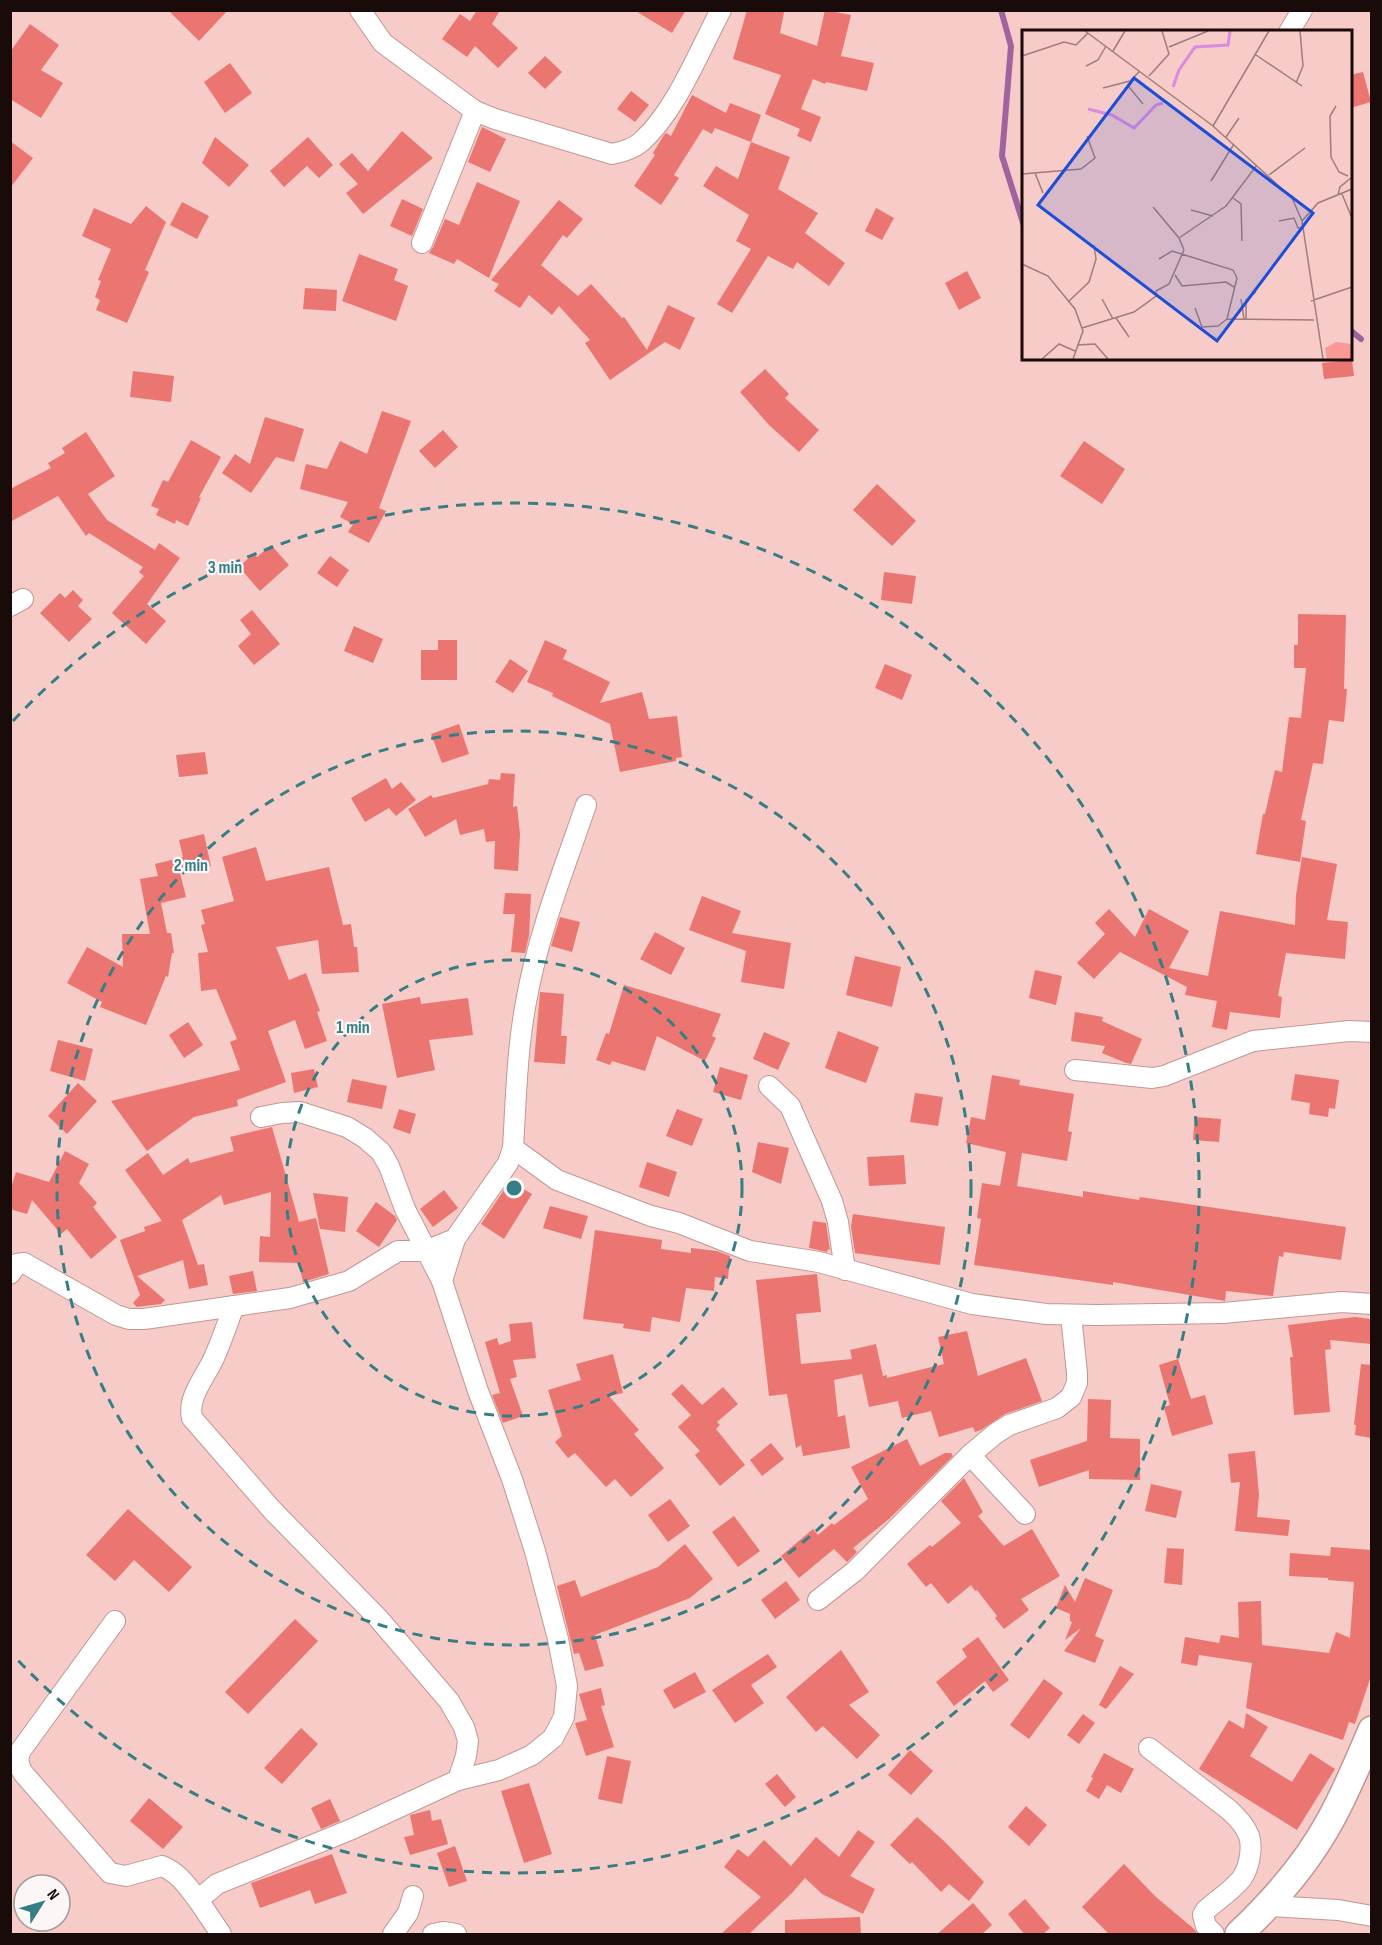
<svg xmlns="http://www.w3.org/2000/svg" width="1382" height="1945" viewBox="0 0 1382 1945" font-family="'Sofia Sans Condensed',sans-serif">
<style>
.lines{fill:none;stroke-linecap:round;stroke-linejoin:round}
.stream{stroke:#9f64a0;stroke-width:6}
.building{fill:#eb7570}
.street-casing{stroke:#c19794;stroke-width:22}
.secondary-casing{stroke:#c19794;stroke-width:30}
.street{stroke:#fff;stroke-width:20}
.secondary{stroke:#fff;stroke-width:27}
.ring{fill:none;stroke:#367e85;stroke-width:3;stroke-dasharray:10 8}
.inset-river{fill:none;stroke:#d98ae1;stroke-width:3}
.inset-road{fill:none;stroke:#9e7e7b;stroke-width:1.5}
.view{fill:#1d4ed8;fill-opacity:0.15;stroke:#1d4ed8;stroke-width:3}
.inset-edge{fill:none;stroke:#190b0a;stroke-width:3}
.centre{fill:#367e85;stroke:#fcf7f6;stroke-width:3}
.ring-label{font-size:18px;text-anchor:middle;font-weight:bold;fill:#367e85;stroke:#fcf7f6;stroke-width:4.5;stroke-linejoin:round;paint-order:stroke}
</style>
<rect width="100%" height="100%" fill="#f7cbc7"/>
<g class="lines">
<g class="stream">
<path d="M1001,10L1011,46L1002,156L1024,226"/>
<path d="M1350,330L1361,339"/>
</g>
</g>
<g class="building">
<path d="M168,10H228L199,41Z"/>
<path d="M477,10H500L492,24L518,48L498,68L475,46L467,57L442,39L460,14L470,21Z"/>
<path d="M634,10H686L672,33Z"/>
<path d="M747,10L784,12L780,33L817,46L825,10L851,15L841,56L874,63L867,91L826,82L825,84L813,79L801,109L821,117L811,142L797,136L800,129L765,114L781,75L733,59Z"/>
<path d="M30,24L59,45L41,70L63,83L41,118L10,99V52Z"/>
<path d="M545,56L562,72L545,89L528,73Z"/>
<path d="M230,63L252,93L225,113L204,82Z"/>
<path d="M1363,72L1371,102L1350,108V75Z"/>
<path d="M631,91L649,105L635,122L617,109Z"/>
<path d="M692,95L726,113L730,103L761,115L751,142L715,128L712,134L703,129L674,175L679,178L661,205L634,186L655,155L653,153L664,135L666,133L671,136Z"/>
<path d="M482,127L506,139L490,172L468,162Z"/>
<path d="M402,131L433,158L363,214L346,193L358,184L339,164L352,153L368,171Z"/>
<path d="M215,137L249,165L229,187L202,163Z"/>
<path d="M308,137L333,165L319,178L307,166L284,187L270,171Z"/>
<path d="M10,141L33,158L10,188Z"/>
<path d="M751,142L790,157L778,189L818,213L805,233L845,263L829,286L797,262L793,269L768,256L732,313L717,304L751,249L736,241L749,215L703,186L716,166L738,179Z"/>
<path d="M477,182L520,201L489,278L457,259L454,264L429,253L433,247L445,219L459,225Z"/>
<path d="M402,199L423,209L412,236L390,226Z"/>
<path d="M559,200L583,219L567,238L563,235L541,265L578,296L591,284L622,318L624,317L647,350L668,305L695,318L680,350L665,342L610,380L585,343L590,340L559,306L552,315L529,295L520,308L494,291L499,284L491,280Z"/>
<path d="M182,202L209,216L197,239L170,225Z"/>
<path d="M146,206L166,222L145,270L149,272L127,323L96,310L100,300L95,297L101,281L98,280L111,249L82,236L94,208L131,224Z"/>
<path d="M876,208L894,218L882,240L865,231Z"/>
<path d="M359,254L398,269L394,280L408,286L396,321L342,301Z"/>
<path d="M967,271L981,298L959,310L945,283Z"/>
<path d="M305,288L337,290L336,311L303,309Z"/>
<path d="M1352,360L1354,376L1324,379L1322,363Z"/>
<path d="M765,369L789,394L785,398L819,430L799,452L769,425L740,392Z"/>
<path d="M133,371L174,376L171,402L130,397Z"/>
<path d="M382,411L411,421L379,508L386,511L369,543L348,532L353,524L340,517L348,502L300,489L306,464L327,469L340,441L367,454Z"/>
<path d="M265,417L304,429L294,462L276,457L251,493L222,473L235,454L250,464Z"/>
<path d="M443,430L458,447L435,468L419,451Z"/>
<path d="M86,432L115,476L88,494L107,520L155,550L159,543L180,558L147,604L166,621L146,644L112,613L144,576L139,572L143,567L89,533L86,536L58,496L10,522V489L51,468L48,463L65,453L62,448Z"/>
<path d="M191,440L221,457L199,497L201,498L188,526L176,520L175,524L156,515L159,509L151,506L163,480L168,482Z"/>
<path d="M1084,441L1125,469L1102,504L1060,476Z"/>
<path d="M877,484L916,521L892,546L853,510Z"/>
<path d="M271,545L289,565L260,591L239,567L254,553L257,557Z"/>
<path d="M330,556L349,570L337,587L317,573Z"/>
<path d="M884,572L916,576L912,604L881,600Z"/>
<path d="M73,590L83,600L78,606L92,619L69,642L40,613L60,593L65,598Z"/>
<path d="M252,610L280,644L254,665L238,646L251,634L240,620Z"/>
<path d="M1298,614L1346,615L1344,689H1347L1344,722L1329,720L1323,764L1313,763L1301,820L1306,821L1300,862L1256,854L1263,814H1265L1275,770L1282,772L1289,717L1301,718L1306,668H1294V645H1298Z"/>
<path d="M354,626L383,639L373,663L344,651Z"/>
<path d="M438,640H457V680H421V650H438Z"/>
<path d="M545,640L567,650L563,659L610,682L600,703L642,692L649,719L677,716L682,757L676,758V761L620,772L610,724L552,696L553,693L527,682Z"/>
<path d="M510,659L528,671L513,693L495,682Z"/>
<path d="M885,664L912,675L902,700L875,688Z"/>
<path d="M459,724L469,754L442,763L431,734Z"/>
<path d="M205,752L208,774L179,777L176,755Z"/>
<path d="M501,773L515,774L513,807L517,806L520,834L518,871L494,869L495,841L486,842L484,829L460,835L456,819L425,837L408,809L431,795L433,798L488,784L489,779L500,780Z"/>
<path d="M386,778L392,789L401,782L416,800L396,816L389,808L365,822L351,798Z"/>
<path d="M204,834L211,866L180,873L186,897L161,903L167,933H171L174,953H172L168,977L166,976L146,1025L100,1007L102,1002L67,983L87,947L123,967L122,934H150L140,879L158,876L155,864L183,857L179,840Z"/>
<path d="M256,847L266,881L329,867L343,925L351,924L354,947H357L359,972L322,974L318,940L276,947L289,980L306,973L320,1011L317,1012L327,1041L305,1049L295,1020L268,1031L286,1082L237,1100L238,1106L194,1117L147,1151L111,1101L240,1070L230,1042L237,1039L216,989L201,991L198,953L208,952L201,925L205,924L201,910L234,901L222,857Z"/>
<path d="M1302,857L1337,864L1327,920L1348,922L1345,959L1286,953L1278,996L1282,997L1280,1018L1230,1012L1227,1030L1212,1027L1217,1001L1185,995L1187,987L1120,952L1094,979L1077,963L1105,934L1095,923L1109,909L1135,937L1149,909L1189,931L1169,968L1208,976L1220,911L1295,925L1296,895Z"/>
<path d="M505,893L531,894L529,936L525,953L511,952L515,914H503Z"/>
<path d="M702,896L741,911L732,933L791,943L784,989L741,982L746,951L689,930Z"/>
<path d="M560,917L580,922L572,952L551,946Z"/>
<path d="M655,932L685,948L671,975L640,959Z"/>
<path d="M855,956L901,967L892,1007L846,995Z"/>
<path d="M1035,970L1062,976L1056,1005L1029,998Z"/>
<path d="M624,985L721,1014L712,1036L716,1038L705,1061L657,1036L645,1071L612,1061L610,1065L596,1060L606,1033L609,1034Z"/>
<path d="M540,992L564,994L561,1036H567L565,1064L534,1062Z"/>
<path d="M420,997L421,1004L468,998L473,1035L429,1040L435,1070L397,1078L382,1004Z"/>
<path d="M1075,1012L1103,1017L1102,1021L1142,1039L1131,1064L1126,1063L1102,1053L1105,1046L1071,1041Z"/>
<path d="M188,1022L203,1045L184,1058L169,1035Z"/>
<path d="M838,1031L879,1047L866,1083L825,1068Z"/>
<path d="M764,1032L790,1043L778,1070L753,1059Z"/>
<path d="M58,1040L93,1049L85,1081L50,1071Z"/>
<path d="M720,1067L748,1075L741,1100L713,1092Z"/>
<path d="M314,1069L318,1087L294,1093L291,1073Z"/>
<path d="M1295,1074L1339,1080L1335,1109L1329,1108L1328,1117L1309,1114L1310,1103L1291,1100Z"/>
<path d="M992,1075L1020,1080L1019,1085L1074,1094L1068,1131L1072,1132L1067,1161L1022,1153L1017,1186L1083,1197V1191L1139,1200L1140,1197L1346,1227L1341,1260L1284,1252L1283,1257L1279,1256L1273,1296L1226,1291L1225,1301L1113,1282V1285L974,1265L981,1219L977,1218L982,1183L1000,1186L1006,1152L966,1143L971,1117L985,1120Z"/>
<path d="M352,1079L387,1086L382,1109L347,1102Z"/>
<path d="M78,1083L97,1101L67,1134L48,1116Z"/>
<path d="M915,1093L943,1097L938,1126L910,1122Z"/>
<path d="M399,1109L416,1114L410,1134L393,1128Z"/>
<path d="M677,1109L703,1119L692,1146L666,1136Z"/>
<path d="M1195,1117L1221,1119L1219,1142L1193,1140Z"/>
<path d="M272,1127L299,1222L316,1218L329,1274L303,1282L299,1263L259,1262L260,1236L270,1237L271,1192L224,1205L221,1195L182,1220L198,1265L204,1264L208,1285L189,1289L183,1260L137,1276L165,1300L161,1304L137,1307L133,1303L140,1295L120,1240L145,1231L144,1227L162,1221L125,1170L148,1153L163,1175L188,1158L190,1163L234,1151L230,1137Z"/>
<path d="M758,1142L789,1148L781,1184L752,1172Z"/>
<path d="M65,1151L89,1164L79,1183L97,1203L93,1207L117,1237L91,1259L67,1229L61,1234L32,1200L27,1214L10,1209V1191L16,1172L49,1182Z"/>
<path d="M904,1155L906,1184L869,1186L867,1157Z"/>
<path d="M647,1162L677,1172L669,1197L639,1187Z"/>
<path d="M510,1181L532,1194L504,1239L481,1224Z"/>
<path d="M444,1190L458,1208L433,1227L420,1209Z"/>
<path d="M313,1193L348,1197L345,1232L320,1229Z"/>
<path d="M376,1202L395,1216L397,1220L379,1247L356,1231Z"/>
<path d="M550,1206L588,1216L581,1239L543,1228Z"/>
<path d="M853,1214L945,1227L940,1265L855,1253L851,1227Z"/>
<path d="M813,1221L826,1223L830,1250L828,1249L827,1252L809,1248Z"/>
<path d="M595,1230L662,1240L661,1249L691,1253V1248L717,1251L730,1256L728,1279L715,1277L714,1291L686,1288L680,1322L652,1317L650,1332L623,1328L624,1324L583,1319Z"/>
<path d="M253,1271L257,1291L233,1294L229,1276Z"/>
<path d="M817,1274L821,1312L796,1314L801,1364L852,1359L850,1350L876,1344L883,1376L887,1375V1378L944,1364L938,1337L967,1331L978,1376L1026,1358L1042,1401L1005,1414L981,1430L975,1432L973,1427L939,1437L931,1411L902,1418L898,1401L869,1407L862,1374L834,1380L838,1417L845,1415L850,1448L803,1456L801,1445L796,1448L787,1394L769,1396L756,1280Z"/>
<path d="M1355,1317L1371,1319V1344L1330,1340L1331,1349L1325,1350L1330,1412L1294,1415L1290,1357H1293L1288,1325Z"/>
<path d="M532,1322L536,1358L513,1360L517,1377L510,1379L523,1416L503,1423L492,1395L500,1393L485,1342L497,1338L499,1345L511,1341L509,1324Z"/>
<path d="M613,1354L623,1393L609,1396L639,1430L634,1434L664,1468L631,1497L615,1479L606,1487L575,1453L568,1458L555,1442L562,1436L548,1390L581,1380L576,1364Z"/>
<path d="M1178,1359L1191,1399L1205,1395L1213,1424L1172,1436L1164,1407L1170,1405L1159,1365Z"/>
<path d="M1361,1364L1371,1365V1438L1355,1435L1356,1425H1354Z"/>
<path d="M682,1384L702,1405L723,1387L738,1404L717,1422L720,1425L716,1429L745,1465L720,1486L695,1455L700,1451L678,1427L691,1415L671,1394Z"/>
<path d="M1088,1399L1111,1400L1110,1438L1140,1439V1480L1089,1479V1470L1039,1487L1030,1460L1087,1441Z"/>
<path d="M907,1439L920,1466L945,1453H951L953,1456L889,1519L853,1548L857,1552L847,1562L834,1549L799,1578L781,1556L813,1529L818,1535L832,1523L834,1525L868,1499L851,1467Z"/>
<path d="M771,1443L784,1459L762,1476L750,1460Z"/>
<path d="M1255,1451L1259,1495L1257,1517L1290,1520L1288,1536L1235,1531L1240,1482L1231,1483L1228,1454Z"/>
<path d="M964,1478L983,1512L978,1516L1000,1542L1004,1546L1032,1529L1060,1576L1021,1599L1029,1610L1004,1629L995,1618L997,1616L977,1590L975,1591L971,1585L948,1604L931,1583L926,1587L907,1564L930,1545L932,1547L961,1523L941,1501Z"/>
<path d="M1151,1484L1182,1491L1176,1518L1145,1511Z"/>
<path d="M670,1499L690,1526L668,1542L648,1515Z"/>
<path d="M128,1509L192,1567L169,1592L134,1560L115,1581L86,1555Z"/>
<path d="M734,1516L760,1551L738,1567L712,1532Z"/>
<path d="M685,1544L713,1579L690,1598L595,1635L604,1666L585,1671L579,1653L574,1654L557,1586L575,1580L581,1597L658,1567Z"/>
<path d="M1331,1547L1371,1550V1676L1355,1724L1349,1722L1343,1740L1246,1708L1252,1663L1199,1655L1197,1666L1181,1663L1185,1637L1219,1643L1221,1635L1239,1638L1238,1602L1261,1601L1262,1645L1329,1653L1336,1632L1350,1638L1354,1582L1328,1580V1578L1289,1576L1290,1553L1330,1556Z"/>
<path d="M1167,1548L1184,1549L1182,1585L1164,1583Z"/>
<path d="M1085,1578L1113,1590L1095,1636L1104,1640L1095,1663L1064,1651L1081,1628L1065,1640L1072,1622L1070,1621V1614L1056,1608L1065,1585L1075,1602Z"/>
<path d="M786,1581L800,1600L775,1619L761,1600Z"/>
<path d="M295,1619L318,1641L248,1714L225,1692Z"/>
<path d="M978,1637L1009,1680L993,1692L985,1681L954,1706L936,1682L967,1657L962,1649Z"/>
<path d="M841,1650L869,1692L849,1705L880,1735L857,1759L823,1726L816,1732L786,1697Z"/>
<path d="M768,1654L777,1667L751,1685L764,1703L735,1723L712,1690Z"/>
<path d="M1120,1666L1134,1674L1106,1709L1099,1705Z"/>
<path d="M695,1672L706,1692L674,1709L663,1690Z"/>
<path d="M1044,1679L1063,1693L1029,1739L1010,1725Z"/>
<path d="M601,1688L605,1705L601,1706L614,1747L586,1756L575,1723L587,1720L579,1694Z"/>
<path d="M1246,1713L1268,1727L1250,1756L1292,1782L1310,1753L1335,1769L1297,1830L1199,1769L1229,1720L1244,1729Z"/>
<path d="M1083,1714L1095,1723L1079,1744L1067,1735Z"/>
<path d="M301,1728L318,1744L282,1784L264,1768Z"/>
<path d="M910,1750L933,1771L911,1795L888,1775Z"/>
<path d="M1104,1753L1134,1769L1121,1793L1107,1785L1099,1799L1086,1791L1093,1778L1091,1777Z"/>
<path d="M607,1756L631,1761L622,1804L598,1799Z"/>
<path d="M777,1774L796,1797L785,1807L765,1784Z"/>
<path d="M529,1783L552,1854L524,1863L501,1791Z"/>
<path d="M149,1798L183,1827L163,1849L130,1821Z"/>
<path d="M330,1799L340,1821L321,1829L311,1808Z"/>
<path d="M1026,1806L1047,1825L1029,1846L1008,1827Z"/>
<path d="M430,1810L432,1821L441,1819L448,1844L410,1855L404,1837L414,1835L410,1815Z"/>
<path d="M917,1817L944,1841L984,1882L969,1901L949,1884L941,1892L912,1862L910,1864L890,1845Z"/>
<path d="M858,1830L875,1842L850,1876L875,1889L863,1914L822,1894L805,1878L792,1893L748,1935H720L761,1897L724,1867L738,1849L748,1857L764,1840L791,1866L816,1837L839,1857Z"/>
<path d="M455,1846L467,1881L449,1887L437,1853Z"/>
<path d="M332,1854L347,1893L315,1904L310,1890L260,1908L251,1883Z"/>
<path d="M1124,1864L1156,1897L1194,1929L1198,1935H1110L1082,1907Z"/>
<path d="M1025,1899L1050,1928L1042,1935H1025L1008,1914Z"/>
<path d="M973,1903L992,1925L981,1935H936Z"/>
<path d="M860,1917L861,1935H785V1920Z"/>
</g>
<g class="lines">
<g class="street-casing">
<g id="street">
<path d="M360,10L383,43L475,111L495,119L612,154C622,152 633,149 641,142C676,111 699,51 721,10"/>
<path d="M1289,32L1302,10"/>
<path d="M422,243L475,111"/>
<path d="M10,606L23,599"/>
<path d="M1075,1070L1152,1078L1164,1076L1253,1041L1349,1031L1372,1032"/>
<path d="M769,1086L790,1106L832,1201L838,1222L845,1270"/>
<path d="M513,1148L557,1180L651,1216L679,1223L750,1251L819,1262L972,1304L1046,1314L1096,1315L1223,1313L1342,1302L1372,1304"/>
<path d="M10,1274L17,1264L24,1263L116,1315L129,1319H144L290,1298L349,1281L398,1251H425L455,1239"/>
<path d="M442,1281L455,1239L508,1163L513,1148C516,1099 517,1050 526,1002C538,934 564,869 586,805"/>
<path d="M234,1306C227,1324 221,1343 213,1360C205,1377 187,1398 192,1418L273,1511L378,1618L449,1701L464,1727L468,1741L466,1756L458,1780"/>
<path d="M970,1455L1025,1514"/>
<path d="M818,1600L855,1571L970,1455L995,1434L1009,1425L1057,1408L1071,1397L1077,1383V1373L1071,1315"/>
<path d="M115,1621L21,1750C17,1759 18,1764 23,1773L110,1873L126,1876L162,1866C179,1873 187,1886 198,1900"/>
<path d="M1149,1748L1228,1809C1236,1816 1245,1825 1249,1836C1253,1848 1249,1868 1242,1878C1234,1889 1216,1901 1206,1910L1203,1915L1206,1926L1214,1934"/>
<path d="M1269,1906L1338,1910L1372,1916"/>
<path d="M221,1934L198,1900L217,1884L352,1829L458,1780L499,1770L532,1755L553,1738L564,1717L567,1686L558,1639L535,1551L512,1479L478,1391L442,1281L405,1209L389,1166L381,1152L365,1138L347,1127L300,1112L282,1113L261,1117"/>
<path d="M393,1934L408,1913L413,1896"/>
<path d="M433,1934L443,1932L456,1934"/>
</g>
</g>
<g class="secondary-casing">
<path id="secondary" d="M1239,1934C1274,1901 1308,1862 1331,1819C1347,1790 1359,1760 1372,1730"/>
</g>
<use href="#street" class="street"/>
<use href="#secondary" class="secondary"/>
</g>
<g class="ring">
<circle cx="514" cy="1188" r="228"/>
<circle cx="514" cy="1188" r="457"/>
<path d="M13 721A685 685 0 1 1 13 1655"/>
</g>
<g transform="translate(1022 30)">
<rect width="330" height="330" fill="#f7cbc7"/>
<path d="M314,312L330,314V329H305L303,318Z" fill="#fa9994"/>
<path class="inset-river" d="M151,57L157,40L173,17L206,15L208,1M66,79L90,85L112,98L134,75L141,73"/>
<path class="inset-road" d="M63,1L191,96L270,168L280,191L301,329M147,17L186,1M91,21L103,1M234,25L280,56M0,26L42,12L54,15L66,3M64,36L76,30L84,16M127,46L147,24L140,1M110,50L107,57L121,74M274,53L281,36L278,1M81,58L108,51L118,41M314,76L308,86L309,127L317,142L326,146M191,96L247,1M204,107L217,88M13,143L21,163M0,144L59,139L73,128L65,106M247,145L283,118M189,151L212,114M320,164L330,188M316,165L318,157L330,147M211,168L219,174L220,211M131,177L157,208L162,220M169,180L191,186M257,191L272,188L276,198H280M280,191L296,173L330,159M157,208L204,176L235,135M137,229L150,221L211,240L215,248L205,289L292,290M0,234L26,246L53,279L61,301L51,329M153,245L160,256L204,252L212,257M80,269L91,289M219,269L222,289M289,271L330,257M46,272L67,252L74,229L72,215M173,278L180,297L196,296L205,289M94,288L107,307M224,290V270L234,262M60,298L112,282L134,266V261L147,254L162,220M55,315L73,314L86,329M20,329L37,314L53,321"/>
<path class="view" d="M112,48L291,183L195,311L16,175Z"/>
<rect width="330" height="330" class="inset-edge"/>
</g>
<circle cx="514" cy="1188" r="9" class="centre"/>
<g class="ring-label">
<text x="225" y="573">3 min</text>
<text x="191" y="871">2 min</text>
<text x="353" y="1033">1 min</text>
</g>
<rect width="1382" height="1945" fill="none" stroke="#190b0a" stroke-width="24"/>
<g transform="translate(42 1903) rotate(53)"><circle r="28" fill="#fcf7f6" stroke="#a19998" stroke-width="1.5"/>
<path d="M0-4.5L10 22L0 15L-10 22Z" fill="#367e85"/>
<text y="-9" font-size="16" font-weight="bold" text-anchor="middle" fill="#190b0a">N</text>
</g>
</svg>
